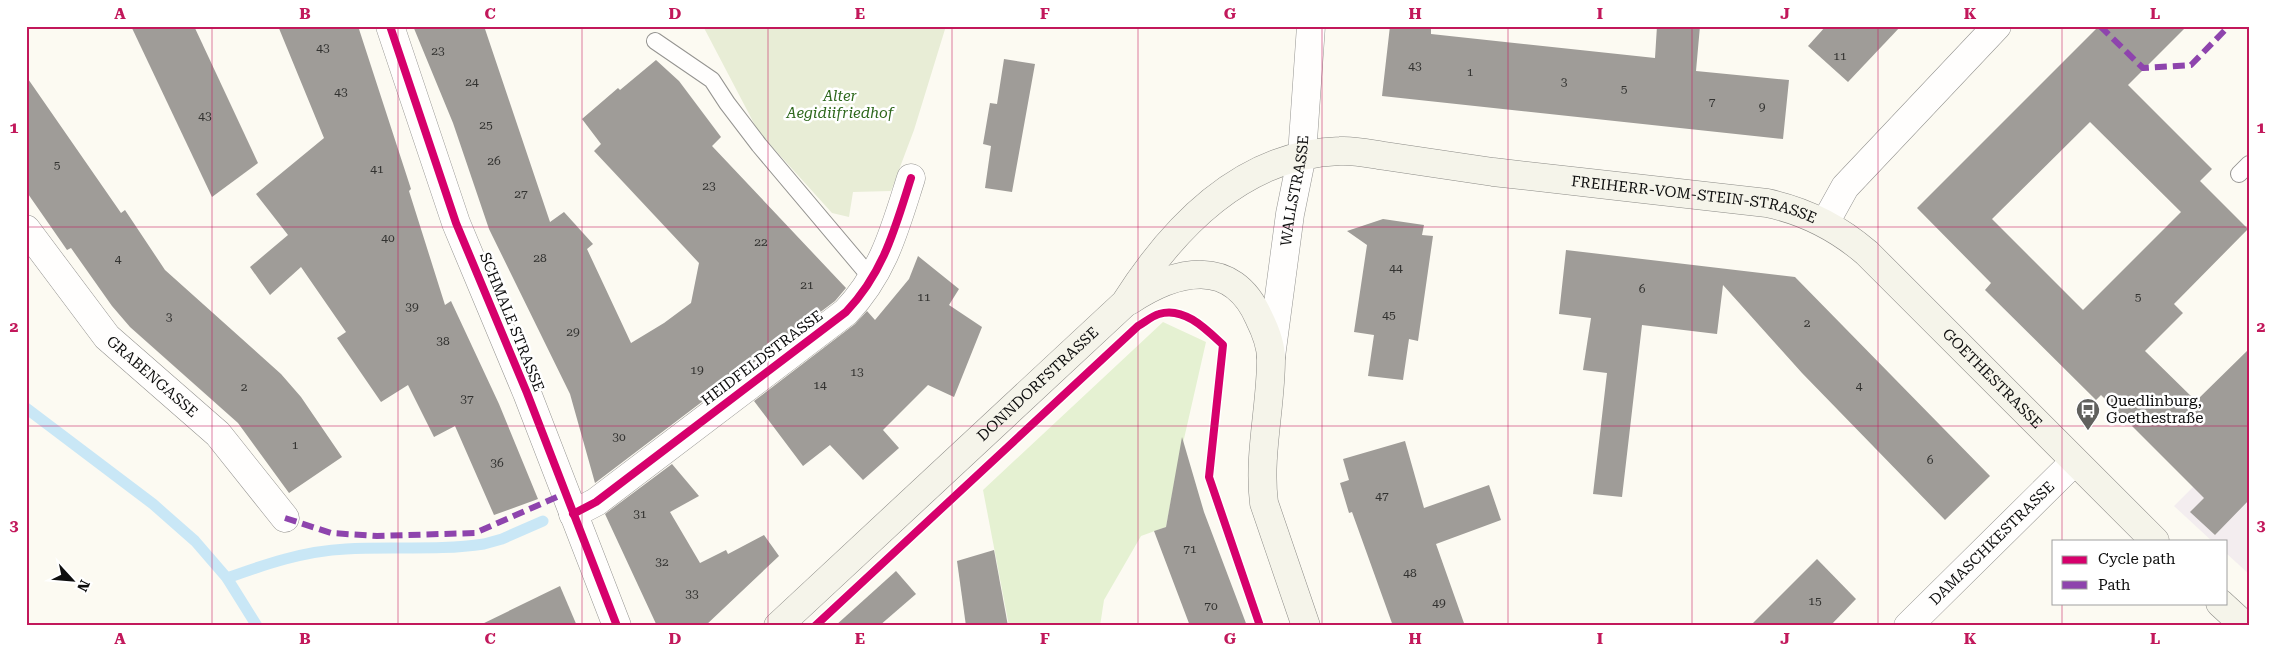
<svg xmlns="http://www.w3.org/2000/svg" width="2275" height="652" viewBox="0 0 2275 652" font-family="'Roboto Serif',serif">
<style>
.industrial{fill:#f3edef}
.green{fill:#e5f1d2}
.cemetery{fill:#e8edd6}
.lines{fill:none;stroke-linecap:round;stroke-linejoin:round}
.stream{stroke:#c9e7f6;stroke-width:11}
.building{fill:#9f9c98;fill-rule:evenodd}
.service-casing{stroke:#959491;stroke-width:18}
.minor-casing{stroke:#959491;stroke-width:29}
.secondary-casing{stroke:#8c8b87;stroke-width:29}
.service{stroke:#fffefd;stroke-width:16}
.minor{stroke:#fffefd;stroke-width:28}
.secondary{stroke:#f5f4ea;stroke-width:28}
.quiet{stroke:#8e44ad;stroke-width:6;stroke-dasharray:12 6;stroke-linecap:butt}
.cycleway-casing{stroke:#fff;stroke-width:11}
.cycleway{stroke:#d6006c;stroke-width:8}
.grid{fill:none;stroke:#c2185b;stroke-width:1;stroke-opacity:0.55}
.labels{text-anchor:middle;stroke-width:5;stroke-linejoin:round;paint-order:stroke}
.number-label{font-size:12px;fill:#323230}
.park-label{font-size:15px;font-style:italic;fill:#2e681d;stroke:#fff}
.street-label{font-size:15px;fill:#0e0e0e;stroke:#fff}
.poi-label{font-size:15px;fill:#0e0e0e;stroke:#fff;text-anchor:start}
.neatline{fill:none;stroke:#c2185b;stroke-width:2}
.grid-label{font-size:16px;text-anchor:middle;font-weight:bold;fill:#c2185b}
</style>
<rect width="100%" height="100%" fill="#fcfaf2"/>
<path class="industrial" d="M2249,431V574L2226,553V541H2212L2174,506Z"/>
<path class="green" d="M1163,322L1206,342L1176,474L1166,527L1141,536L1104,600L1100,626H1009L983,490Z"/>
<path class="cemetery" d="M703,26H946L914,130L891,191L853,192L849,217L832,213L758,131Z"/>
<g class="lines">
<g class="stream">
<path d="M26,408L153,504L195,541L227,578L257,626"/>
<path d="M227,578C266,564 304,551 346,549C391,546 438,551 484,544L502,539L543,521"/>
</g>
</g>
<g class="building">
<path d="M131,26H194L258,163L212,197Z"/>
<path d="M278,26H358L411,189L409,191L445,305L451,301L499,404L538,499L494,515L455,426L434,437L408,385L381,402L337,338L346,332L301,267L270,295L250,267L288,235L256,194L324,138Z"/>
<path d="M413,26H484L550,222L564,212L593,244L587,249L631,343L664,323L691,303L699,263L594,151L601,144L582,119L618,88L620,90L656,60L679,81L721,137L712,146L846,288L835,301L595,483L570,394L489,229L453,123Z"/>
<path d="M1390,26H1431V34L1655,58L1657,26H1700L1696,71L1789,80L1783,139L1382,96Z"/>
<path d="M1826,26H1901L1848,82L1808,46Z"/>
<path d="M2099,26H2187L2128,85L2212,169L2200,181L2248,229L2174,304L2183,313L2145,351L2196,401L2249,349V500L2215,535L2190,512L2204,498L2101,395L2096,400L1985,290L1991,283L1917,208ZM2090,122L2181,212L2083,310L1992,219Z"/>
<path d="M1004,59L1035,64L1012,192L985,188L991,146L983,144L990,103L997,104Z"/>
<path d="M26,76L121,213L125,210L165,270L281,374L301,397L342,457L289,493L238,423L130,327L112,306L71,248L67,250L26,191Z"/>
<path d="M1383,219L1424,225L1422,235L1433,236L1418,341L1409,339L1403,380L1368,376L1374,335L1354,332L1367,245L1347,231Z"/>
<path d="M1566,250L1795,277L1990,476L1945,520L1802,373L1723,285L1717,334L1642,325L1622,497L1593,494L1607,373L1583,370L1591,318L1559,314Z"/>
<path d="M918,256L959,289L949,305L982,327L954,397L928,385L883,430L899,448L863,480L830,445L803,466L754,401L855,324L867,311L875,320L909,279Z"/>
<path d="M1182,437L1204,512L1247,626H1190L1154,531L1166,527Z"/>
<path d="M1405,441L1424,508L1489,485L1501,520L1436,544L1465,626H1393L1352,512L1349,513L1340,483L1349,480L1343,459Z"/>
<path d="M672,464L699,496L670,512L700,563L726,550L728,554L764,535L779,556L705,626H657L605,514Z"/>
<path d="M994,550L1008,626H966L957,561Z"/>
<path d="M1817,559L1856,599L1830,626H1750Z"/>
<path d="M896,571L916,594L879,626H835Z"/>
<path d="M560,586L577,626H478Z"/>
</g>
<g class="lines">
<g class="service-casing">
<g id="service">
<path d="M655,41L712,80L727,103L759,145L872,279"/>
<path d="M2239,174L2249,164"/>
</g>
</g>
<g class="minor-casing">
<g id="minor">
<path d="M390,26L456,223L527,393L617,626"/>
<path d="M1825,223L1845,187L1997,26"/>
<path id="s1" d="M26,229L107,337L218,434L285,518"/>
<path id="s2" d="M1271,357L1290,214L1302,155L1311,26"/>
<path d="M573,514L596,502L846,312C884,272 895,228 911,178"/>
<path id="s3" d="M1908,626L2074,462"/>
</g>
</g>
<g class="secondary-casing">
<g id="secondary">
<path d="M1129,301C1176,270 1232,256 1259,318C1265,330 1271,346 1271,359C1271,407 1258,455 1264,503L1306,626"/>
<path d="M2220,603L2245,626"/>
<path id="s4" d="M778,626L1125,303C1174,226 1244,154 1340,151C1355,150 1371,154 1385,156C1421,161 1457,167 1493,172C1584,183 1676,192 1767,203C1805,211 1837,227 1867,253L2155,541"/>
</g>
</g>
<use href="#service" class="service"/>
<use href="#minor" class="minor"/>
<use href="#secondary" class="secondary"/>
<g class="quiet">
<path d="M2100,26L2143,68L2191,65L2229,26"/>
<path d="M285,518L331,533L377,536L475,533L566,493"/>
</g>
<g class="cycleway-casing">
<g id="cycleway">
<path d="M390,26L456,223L527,393L617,626"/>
<path d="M573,514L596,502L846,312C884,272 895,228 911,178"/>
<path d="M815,626L1138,326C1145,322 1152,316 1159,314C1184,306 1207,330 1223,345L1209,477L1260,626"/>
</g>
</g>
<use href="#cycleway" class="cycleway"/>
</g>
<path class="grid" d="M212,26V626M398,26V626M582,26V626M768,26V626M952,26V626M1138,26V626M1322,26V626M1508,26V626M1692,26V626M1878,26V626M2062,26V541M26,227H2249M26,426H2249M2062,603V626"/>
<defs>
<g id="bus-pin" transform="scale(1.25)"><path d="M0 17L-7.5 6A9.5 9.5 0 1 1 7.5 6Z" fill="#61615e" stroke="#fff"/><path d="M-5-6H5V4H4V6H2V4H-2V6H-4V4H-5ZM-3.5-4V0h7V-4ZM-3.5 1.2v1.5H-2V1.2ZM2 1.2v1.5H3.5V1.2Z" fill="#fff"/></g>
</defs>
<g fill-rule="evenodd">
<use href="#bus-pin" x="2088" y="410"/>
</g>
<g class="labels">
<g class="number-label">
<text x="323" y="52">43</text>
<text x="438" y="55">23</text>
<text x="1840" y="60">11</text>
<text x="1415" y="70">43</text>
<text x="1470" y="76">1</text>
<text x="472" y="86">24</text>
<text x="1564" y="86">3</text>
<text x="1624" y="93">5</text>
<text x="341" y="96">43</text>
<text x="1712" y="106">7</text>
<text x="1762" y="111">9</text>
<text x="205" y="120">43</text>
<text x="486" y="129">25</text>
<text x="494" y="165">26</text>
<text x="57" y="169">5</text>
<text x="377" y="173">41</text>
<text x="709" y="190">23</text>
<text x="521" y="198">27</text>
<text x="388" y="242">40</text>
<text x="761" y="246">22</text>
<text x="540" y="262">28</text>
<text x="118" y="263">4</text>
<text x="1396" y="272">44</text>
<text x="807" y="289">21</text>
<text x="1642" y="293">6</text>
<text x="924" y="301">11</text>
<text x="2138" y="301">5</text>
<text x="412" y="311">39</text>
<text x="1389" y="319">45</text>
<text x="169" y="321">3</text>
<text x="1807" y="327">2</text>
<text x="573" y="336">29</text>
<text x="443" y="345">38</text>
<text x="697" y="374">19</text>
<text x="857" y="376">13</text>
<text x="820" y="389">14</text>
<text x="1859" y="390">4</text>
<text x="244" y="391">2</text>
<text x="467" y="403">37</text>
<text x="619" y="441">30</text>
<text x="295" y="449">1</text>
<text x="1930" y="464">6</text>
<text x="497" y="467">36</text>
<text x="1382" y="500">47</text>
<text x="640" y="518">31</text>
<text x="1190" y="553">71</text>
<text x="662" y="566">32</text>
<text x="1410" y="577">48</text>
<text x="692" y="598">33</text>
<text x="1815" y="605">15</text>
<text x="1439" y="607">49</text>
<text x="1211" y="610">70</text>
</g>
<g class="park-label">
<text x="840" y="101">Alter<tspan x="840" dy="17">Aegidiifriedhof</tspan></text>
</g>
<g class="street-label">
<text dy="5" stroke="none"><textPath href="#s2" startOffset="168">WALLSTRASSE</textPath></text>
<text dy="5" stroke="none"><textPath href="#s4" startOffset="1106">FREIHERR-VOM-STEIN-STRASSE</textPath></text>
<text transform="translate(512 322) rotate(68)" y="5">SCHMALE STRASSE</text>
<text transform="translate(762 358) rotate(-37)" y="5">HEIDFELDSTRASSE</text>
<text dy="5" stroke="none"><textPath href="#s1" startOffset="195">GRABENGASSE</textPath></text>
<text dy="5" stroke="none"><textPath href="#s4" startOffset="1469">GOETHESTRASSE</textPath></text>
<text dy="5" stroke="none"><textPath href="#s4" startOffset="355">DONNDORFSTRASSE</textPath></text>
<text dy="5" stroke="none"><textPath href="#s3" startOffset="118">DAMASCHKESTRASSE</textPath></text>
</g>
<g class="poi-label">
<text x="2106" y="406">Quedlinburg,<tspan x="2106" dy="17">Goethestraße</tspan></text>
</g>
</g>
<rect width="2275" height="652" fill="none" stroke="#ffffff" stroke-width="55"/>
<rect x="2052" y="540" width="175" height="65" fill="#ffffff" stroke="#9f9f9f"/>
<rect x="2062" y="556" width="25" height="8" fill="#d6006c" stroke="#9f9f9f"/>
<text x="2098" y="564" font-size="15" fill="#0e0e0e">Cycle path</text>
<rect x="2062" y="581" width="25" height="8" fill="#8e44ad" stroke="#9f9f9f"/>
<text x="2098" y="590" font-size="15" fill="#0e0e0e">Path</text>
<g transform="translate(72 580) rotate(116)" stroke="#ffffff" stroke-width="4" paint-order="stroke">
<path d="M0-4L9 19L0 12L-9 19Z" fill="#0e0e0e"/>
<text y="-8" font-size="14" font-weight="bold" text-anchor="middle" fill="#0e0e0e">N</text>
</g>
<rect x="28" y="28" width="2220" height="596" class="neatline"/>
<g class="grid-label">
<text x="120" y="19">A</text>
<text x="305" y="19">B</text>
<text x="490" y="19">C</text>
<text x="675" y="19">D</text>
<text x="860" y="19">E</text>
<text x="1045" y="19">F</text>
<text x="1230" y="19">G</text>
<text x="1415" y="19">H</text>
<text x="1600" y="19">I</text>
<text x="1785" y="19">J</text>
<text x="1970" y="19">K</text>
<text x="2155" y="19">L</text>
<text x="14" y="133">1</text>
<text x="2261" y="133">1</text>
<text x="14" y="332">2</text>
<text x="2261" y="332">2</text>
<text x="14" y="531">3</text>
<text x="2261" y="531">3</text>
<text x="120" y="644">A</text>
<text x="305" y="644">B</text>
<text x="490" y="644">C</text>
<text x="675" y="644">D</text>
<text x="860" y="644">E</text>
<text x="1045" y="644">F</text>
<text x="1230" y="644">G</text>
<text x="1415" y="644">H</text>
<text x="1600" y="644">I</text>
<text x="1785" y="644">J</text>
<text x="1970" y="644">K</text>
<text x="2155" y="644">L</text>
</g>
</svg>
